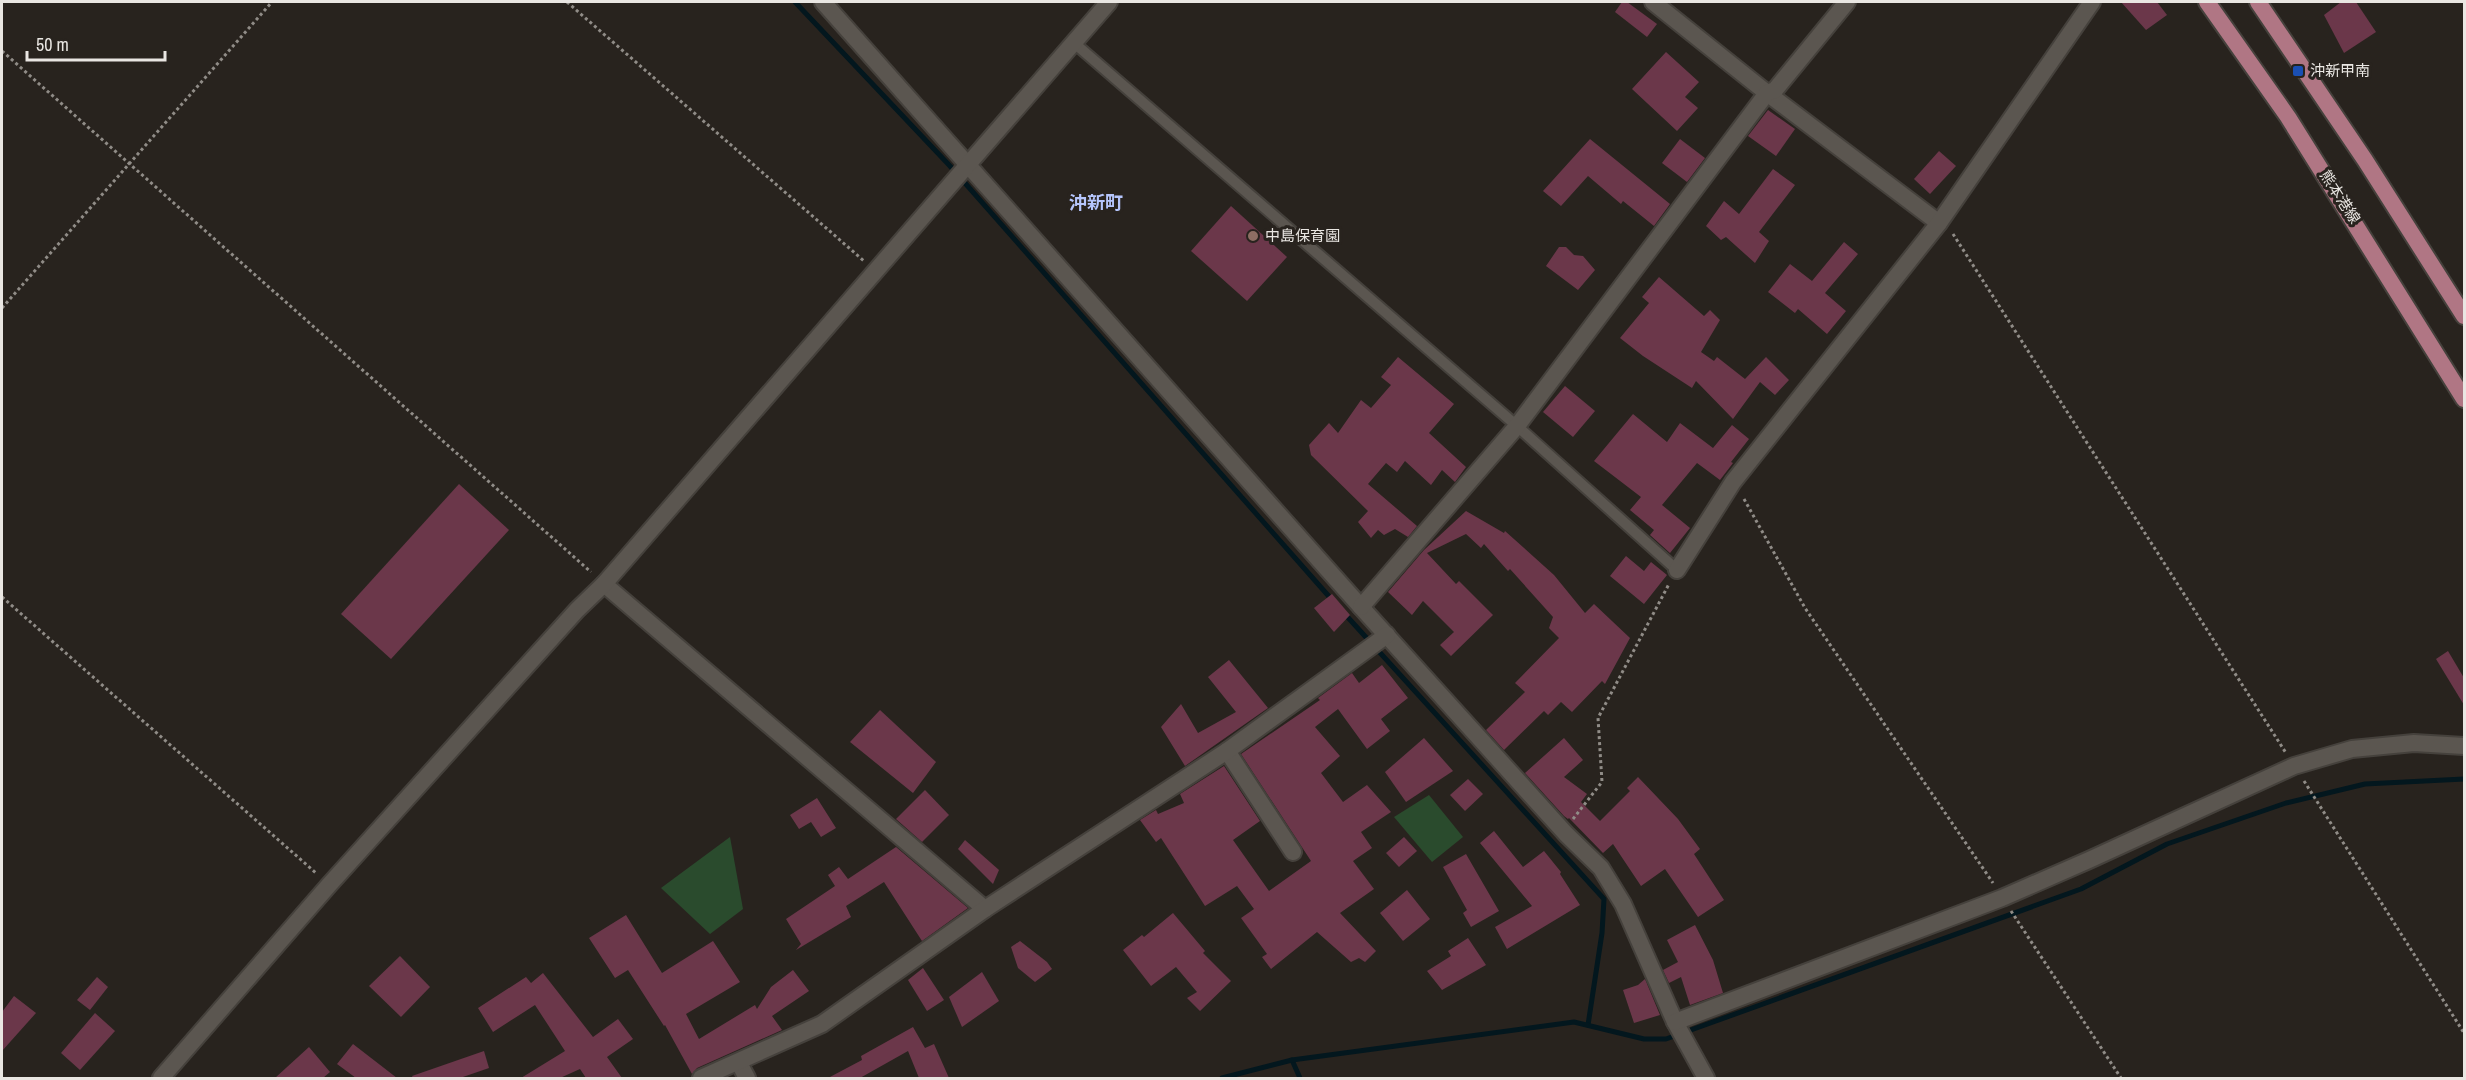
<svg xmlns="http://www.w3.org/2000/svg" width="2466" height="1080" viewBox="0 0 2466 1080" font-family="'Archivo Narrow','Noto Sans JP',sans-serif">
<style>
.green{fill:#2a4b2d}
.lines{fill:none;stroke-linecap:round;stroke-linejoin:round}
.stream{stroke:#03171e;stroke-width:5}
.building{fill:#6b374a}
.service-casing{stroke:#45413c;stroke-width:14}
.minor-casing{stroke:#45413c;stroke-width:20}
.primary-casing{stroke:#45413c;stroke-width:20}
.path{stroke:#908c87;stroke-width:3;stroke-dasharray:3 3;stroke-linecap:butt}
.service{stroke:#5b5650;stroke-width:10}
.minor{stroke:#5b5650;stroke-width:16}
.primary{stroke:#b07684;stroke-width:16}
.transit-dot{fill:#1a4fb4;stroke:#28231e;stroke-width:2}
.education-dot{fill:#8d6e63;stroke:#28231e;stroke-width:2}
.labels{text-anchor:middle;stroke-width:6;stroke-linejoin:round;paint-order:stroke}
.poi-label{font-size:15px;fill:#e9e6e2;stroke:#28231e;text-anchor:start}
.street-label{font-size:15px;fill:#e9e6e2;stroke:#28231e}
.quarter-label{font-size:18px;font-weight:bold;fill:#b5c5fc;stroke:#28231e}
</style>
<rect width="100%" height="100%" fill="#28231e"/>
<g class="green">
<path d="M1429,795L1463,837L1432,862L1394,817Z"/>
<path d="M730,837L743,909L710,934L661,888Z"/>
</g>
<g class="lines">
<g class="stream">
<path d="M795,2L950,166L1333,601"/>
<path d="M1343,612L1604,899L1602,933L1588,1025"/>
<path d="M1292,1060L1300,1078"/>
<path d="M1222,1078L1292,1060L1574,1022L1644,1039H1666L2081,889L2167,844L2286,803L2365,784L2464,779"/>
</g>
</g>
<g class="building">
<path d="M1622,2H1627L1657,24L1647,37L1615,12Z"/>
<path d="M2121,2H2157L2167,15L2146,30Z"/>
<path d="M2341,2H2356L2376,32L2344,53L2324,15Z"/>
<path d="M1666,52L1699,82L1685,97L1698,108L1677,131L1632,89Z"/>
<path d="M1768,110L1795,129L1776,156L1748,136Z"/>
<path d="M1590,139L1670,204L1654,226L1623,201L1621,204L1588,176L1561,206L1543,191Z"/>
<path d="M1680,139L1705,158L1687,182L1662,163Z"/>
<path d="M1939,151L1956,166L1930,194L1914,179Z"/>
<path d="M1773,169L1795,185L1759,232L1769,241L1755,263L1726,237L1721,240L1706,226L1724,201L1739,214Z"/>
<path d="M1231,206L1287,257L1247,301L1191,251Z"/>
<path d="M1844,242L1858,254L1825,293L1846,311L1827,334L1798,309L1795,313L1768,292L1790,264L1812,281Z"/>
<path d="M1559,247H1566L1574,255L1583,256L1595,270L1578,290L1546,266Z"/>
<path d="M1659,277L1704,316L1710,310L1720,320L1701,352L1714,361L1717,357L1745,379L1766,357L1789,380L1775,395L1760,382L1733,419L1696,381L1692,388L1643,356L1620,338L1649,303L1642,297Z"/>
<path d="M1398,357L1454,404L1429,433L1466,467L1455,482L1442,470L1431,485L1405,461L1397,472L1386,463L1368,484L1417,526L1408,537L1395,529L1384,535L1378,530L1371,538L1358,522L1368,511L1311,455L1309,445L1329,423L1338,433L1361,400L1371,408L1391,385L1381,377Z"/>
<path d="M1565,386L1595,411L1573,437L1543,412Z"/>
<path d="M1633,414L1667,442L1680,423L1713,448L1732,425L1749,439L1731,462L1733,463L1720,480L1697,463L1662,505L1690,528L1670,553L1650,535L1654,530L1630,510L1641,497L1594,461Z"/>
<path d="M459,484L509,530L391,659L341,614Z"/>
<path d="M1466,511L1504,533L1505,531L1554,575L1585,613L1594,604L1630,638L1605,684L1602,681L1572,712L1561,702L1548,715L1544,711L1504,750L1486,730L1525,692L1515,683L1559,638L1549,628L1553,617L1510,569L1508,571L1484,544L1481,548L1466,534L1427,553L1456,584L1459,581L1493,615L1451,656L1440,645L1454,632L1423,601L1412,615L1388,592L1424,550Z"/>
<path d="M1626,556L1644,571L1651,562L1667,575L1644,604L1610,576Z"/>
<path d="M1332,594L1350,615L1334,632L1314,608Z"/>
<path d="M2448,651L2464,678V705L2436,659Z"/>
<path d="M1229,660L1268,708L1185,766L1161,727L1181,704L1198,733L1236,712L1208,677Z"/>
<path d="M1382,665L1408,698L1381,719L1390,731L1367,749L1338,709L1315,727L1340,756L1321,773L1343,802L1367,785L1391,812L1361,832L1372,848L1353,861L1374,889L1340,913L1376,951L1365,962L1359,958L1351,962L1317,932L1271,969L1262,957L1267,954L1241,918L1254,909L1237,886L1205,906L1161,838L1156,842L1140,820L1156,810L1158,814L1184,803L1180,794L1224,766L1260,821L1233,840L1269,891L1311,861L1241,754L1320,700L1318,698L1352,673L1359,683Z"/>
<path d="M880,710L936,762L913,793L850,742Z"/>
<path d="M1424,738L1453,771L1406,802L1385,772Z"/>
<path d="M1564,738L1583,760L1564,777L1587,794L1581,802L1600,821L1630,791L1627,788L1638,777L1678,819L1700,849L1694,854L1724,900L1698,917L1665,869L1641,886L1613,844L1603,853L1569,818L1568,819L1564,816L1525,773Z"/>
<path d="M1468,779L1483,794L1465,811L1450,795Z"/>
<path d="M925,790L949,815L922,842L896,819Z"/>
<path d="M817,798L836,828L821,837L811,822L799,829L790,815Z"/>
<path d="M1494,831L1523,867L1544,851L1561,872L1560,874L1580,905L1507,949L1495,927L1532,906L1480,843Z"/>
<path d="M1404,837L1417,851L1399,867L1386,853Z"/>
<path d="M965,840L999,870L993,884L958,849Z"/>
<path d="M896,847L968,908L922,941L884,882L846,906L851,917L796,950L801,944L786,919L835,886L828,875L839,867L848,879Z"/>
<path d="M1466,854L1499,911L1471,927L1463,913L1467,910L1443,867Z"/>
<path d="M1407,890L1430,919L1403,941L1380,913Z"/>
<path d="M1173,913L1205,951L1203,953L1231,981L1200,1011L1187,998L1197,992L1176,967L1151,986L1123,950L1142,935L1144,937Z"/>
<path d="M626,915L662,973L713,941L740,982L686,1014L699,1039L755,1005L757,1009L771,987L793,970L809,991L772,1016L782,1030L697,1068L692,1074L665,1025L664,1026L628,970L615,978L589,938Z"/>
<path d="M1695,925L1713,960L1723,993L1690,1005L1681,977L1669,983L1663,970L1678,962L1667,940Z"/>
<path d="M1468,938L1486,965L1442,990L1427,971L1451,956L1448,951Z"/>
<path d="M1020,941L1047,962L1052,969L1035,982L1018,968L1011,947Z"/>
<path d="M400,956L430,987L401,1017L369,986Z"/>
<path d="M923,968L944,1000L927,1011L908,980Z"/>
<path d="M982,972L999,1001L962,1027L949,997Z"/>
<path d="M543,973L593,1037L618,1019L633,1039L607,1057L622,1078H586L580,1069L560,1078H521L565,1051L535,1005L493,1032L478,1008L526,977L531,983Z"/>
<path d="M97,977L108,987L90,1010L77,1000Z"/>
<path d="M1645,979L1660,1015L1634,1023L1623,990L1638,985Z"/>
<path d="M14,996L36,1013L2,1051V1012Z"/>
<path d="M95,1013L115,1031L80,1070L61,1053Z"/>
<path d="M913,1027L925,1048L934,1044L949,1078H919L908,1051L860,1078H828L862,1060L861,1056Z"/>
<path d="M353,1044L397,1078H356L337,1064Z"/>
<path d="M309,1047L330,1072L323,1078H275Z"/>
<path d="M484,1051L489,1068L460,1078H413L412,1076Z"/>
</g>
<g class="lines">
<g class="service-casing">
<path id="service" d="M1073,42L1517,426L1677,570"/>
</g>
<g class="minor-casing">
<g id="minor">
<path d="M823,2L1361,607L1566,834L1601,868L1623,904L1675,1022L1706,1078"/>
<path d="M1653,2L1767,93L1939,223"/>
<path d="M1677,570L1733,482L1939,223L2092,2"/>
<path d="M604,584L985,909"/>
<path d="M1361,607L1517,426L1767,93L1775,90L1847,2"/>
<path d="M1227,751L1293,852"/>
<path d="M1675,1022L2002,898L2089,860L2294,766L2352,749L2414,743L2464,746"/>
<path d="M739,1063L747,1078"/>
<path d="M161,1078L329,885L577,610L604,584L1109,2"/>
<path d="M701,1078L822,1024L985,909L1227,751L1387,635"/>
</g>
</g>
<g class="primary-casing">
<g id="primary">
<path d="M2207,2L2288,117L2464,399"/>
<path d="M2258,2L2365,160L2464,316"/>
</g>
</g>
<g class="path">
<path d="M567,2L864,261"/>
<path d="M2,51L591,572"/>
<path d="M1953,234L2286,753"/>
<path d="M2,308L272,2"/>
<path d="M1744,499L1805,608L1993,883"/>
<path d="M2,597L316,873"/>
<path d="M2304,781L2464,1033"/>
<path d="M1573,819L1602,782L1598,718L1669,584"/>
<path d="M2011,911L2121,1078"/>
</g>
<use href="#service" class="service"/>
<use href="#minor" class="minor"/>
<use href="#primary" class="primary"/>
</g>
<rect class="transit-dot" x="2292" y="65" width="12" height="12" rx="3"/>
<circle class="education-dot" cx="1253" cy="236" r="6"/>
<g class="labels">
<g class="poi-label">
<text x="2310" y="76">沖新甲南</text>
<text x="1265" y="241">中島保育園</text>
</g>
<g class="street-label">
<text transform="translate(2340 197) rotate(57)" y="5">熊本港線</text>
</g>
<g class="quarter-label">
<text x="1096" y="209">沖新町</text>
</g>
</g>
<rect width="2466" height="1080" fill="none" stroke="#e9e6e2" stroke-width="6"/>
<path d="M27 51v9h138v-9" fill="none" stroke="#e9e6e2" stroke-width="3"/>
<text x="36" y="51" font-size="18" fill="#e9e6e2" stroke="#28231e" stroke-width="4.5" paint-order="stroke">50 m</text>
</svg>
